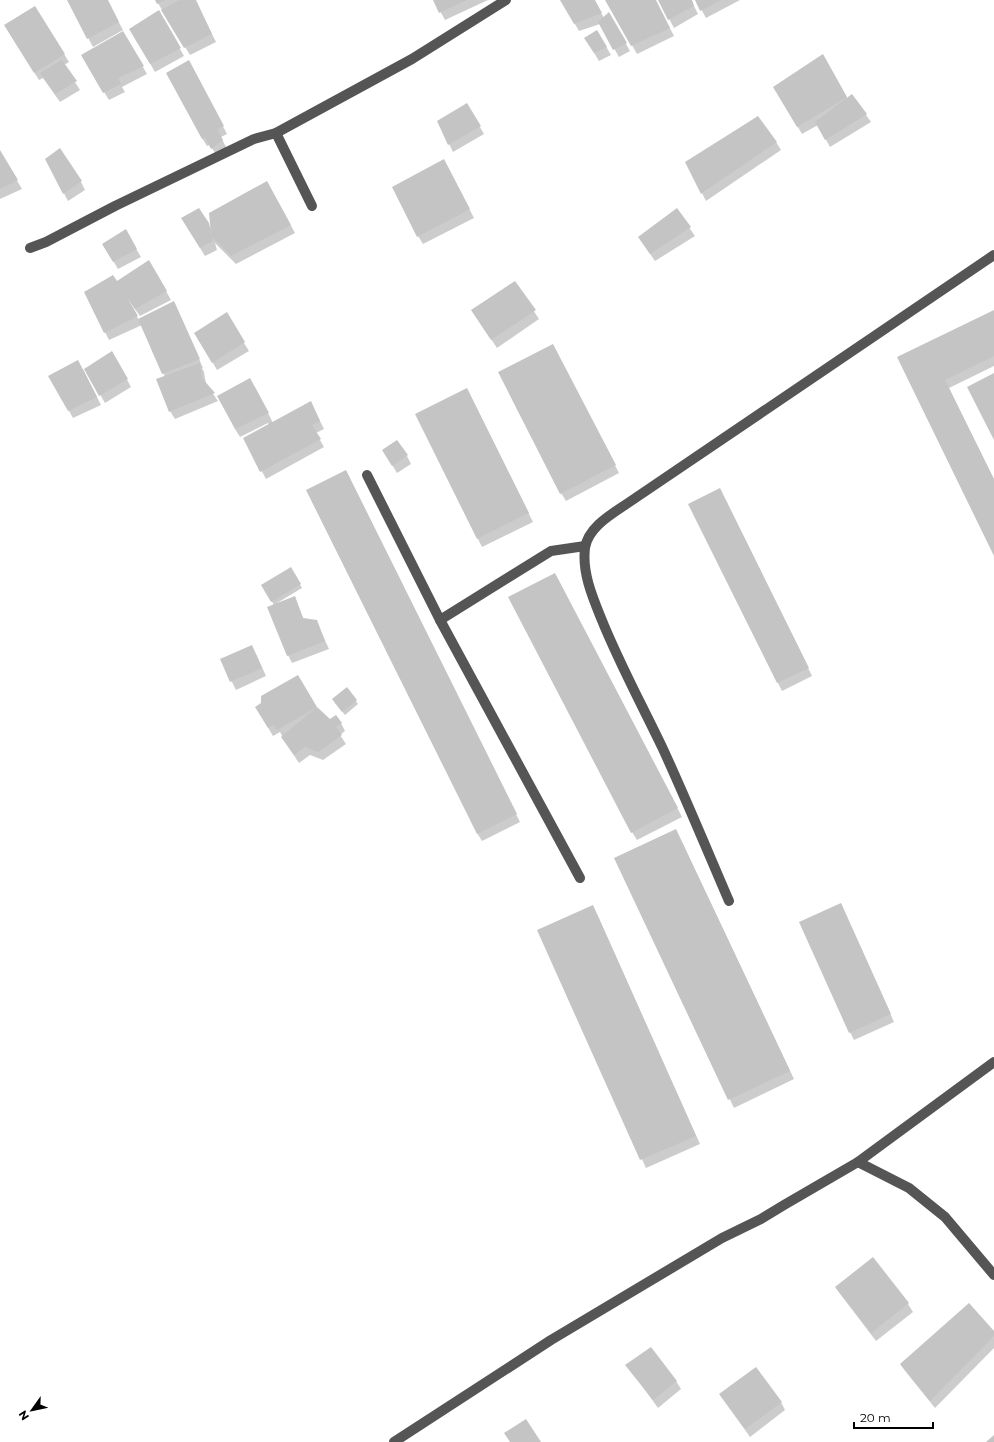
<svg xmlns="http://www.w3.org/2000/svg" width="994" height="1442" viewBox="0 0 994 1442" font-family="Montserrat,sans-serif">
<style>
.shadow{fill:#0003}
.building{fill:#c4c4c4}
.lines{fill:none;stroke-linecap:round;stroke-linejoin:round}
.minor{stroke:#555;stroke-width:10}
</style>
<rect width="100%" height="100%" fill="#fff"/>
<g class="shadow">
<path d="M68,0H107L123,30L93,47Z"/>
<path d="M156,0H195L216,42L190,55Z"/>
<path d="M434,0H488L445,20Z"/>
<path d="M561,0H594L604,18L609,14L630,51L619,57L600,24L579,31Z"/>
<path d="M606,0H655L674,36L637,54Z"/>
<path d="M659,0H691L698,14L674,28Z"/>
<path d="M696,0H740L706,18Z"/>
<path d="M159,12L184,56L155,72L130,29Z"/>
<path d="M597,31L611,55L599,61L585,38Z"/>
<path d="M123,33L147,74L122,87L125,92L109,100L82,56Z"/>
<path d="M10,34L64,54L69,62L64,65L80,90L60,102L43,78L39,80Z"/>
<path d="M822,55L847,98L866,115L871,122L830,147L818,125L802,134L774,87Z"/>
<path d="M193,69L227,134L221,137L227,149L217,156L210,145L207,146L202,138Z"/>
<path d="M438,121L480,127L484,134L453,152Z"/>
<path d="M776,142L781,150L706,201L702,193Z"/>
<path d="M0,152L22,189L0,199Z"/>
<path d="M46,159L81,182L85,190L68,201Z"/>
<path d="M448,168L474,218L423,244L418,236Z"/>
<path d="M267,182L295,233L236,264L215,243L217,250L205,256L187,227L199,209L212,230Z"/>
<path d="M677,210L695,236L655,261L644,245Z"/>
<path d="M125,230L141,257L118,269L108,252Z"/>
<path d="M149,261L171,300L140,316L129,301L128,302L139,320L174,302L203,368H202L204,372L206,384L218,401L175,419L170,411L165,377L142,325L109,340L105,332L117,282Z"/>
<path d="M515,282L539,319L497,348L477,318Z"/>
<path d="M994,311V366L949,388L994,480V554L898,357Z"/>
<path d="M226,314L249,351L217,370L200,341Z"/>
<path d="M112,352L131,387L105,403L85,369Z"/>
<path d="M557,353L619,473L566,501L561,493Z"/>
<path d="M83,369L101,405L73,418L50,377Z"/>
<path d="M255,387L273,423L315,411L324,429L316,433L324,447L266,479L244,438L269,425L268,423L240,437L235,429Z"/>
<path d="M471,397L533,522L482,547L478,539Z"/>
<path d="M383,450L407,456L411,464L397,473Z"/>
<path d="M350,480L520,822L482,841L477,833Z"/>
<path d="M724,497L812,676L782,691L778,683Z"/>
<path d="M291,568L302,588L277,603L278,604L294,597L304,620L316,621L329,649L292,663L288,655L274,605L262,585Z"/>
<path d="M555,574L682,817L637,840L632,832Z"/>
<path d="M256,654L266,676L236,690L221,660Z"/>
<path d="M347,689L358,704L345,715L335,703Z"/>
<path d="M256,707H316L329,721L341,723L345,731L340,735L346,744L323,760L310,755L299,763L287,745L280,732L273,736Z"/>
<path d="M680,838L794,1079L734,1108L615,858Z"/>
<path d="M841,904L894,1022L854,1040L850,1032Z"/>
<path d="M597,914L700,1144L646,1168L539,930Z"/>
<path d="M873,1259L908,1304L913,1312L876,1341L841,1295L836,1288Z"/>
<path d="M994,1333V1348L935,1408L906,1372L901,1365Z"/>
<path d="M627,1365L676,1381L681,1389L658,1408Z"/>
<path d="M720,1395L781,1402L785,1410L750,1437Z"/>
</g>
<g class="building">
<path d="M67,0H108L119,22L87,39Z"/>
<path d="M155,0H165L157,4Z"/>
<path d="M180,0H196L212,34L184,48L161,10Z"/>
<path d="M433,0H467L439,13Z"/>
<path d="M560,0H595L602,13L574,24Z"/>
<path d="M605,0H656L670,28L631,46Z"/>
<path d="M658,0H692L694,6L668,20Z"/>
<path d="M695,0H721L700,11Z"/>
<path d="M35,6L65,54L34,73L4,25Z"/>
<path d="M159,10L181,48L150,64L129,29Z"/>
<path d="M609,12L627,43L613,50L598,22Z"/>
<path d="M597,30L607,47L594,53L584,38Z"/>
<path d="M123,31L144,66L118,78L121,84L103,93L81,55Z"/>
<path d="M823,54L847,97L797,127L773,87Z"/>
<path d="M62,60L77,81L55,94L40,73Z"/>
<path d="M189,60L224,126L217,129L223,140L211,149L205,137L202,139L166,73Z"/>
<path d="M852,94L867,114L825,140L815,122Z"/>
<path d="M467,103L481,126L448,145L437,121Z"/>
<path d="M758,116L777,142L701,194L685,162Z"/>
<path d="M60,148L82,181L63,194L45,159Z"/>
<path d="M0,150L18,180L0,189Z"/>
<path d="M444,159L470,209L417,237L392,187Z"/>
<path d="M267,181L291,225L231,256L212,237L213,241L200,248L181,218L199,208L209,223L211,234L209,213Z"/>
<path d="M677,208L691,227L650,254L638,237Z"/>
<path d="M126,229L137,249L113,262L102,244Z"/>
<path d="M149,260L167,291L135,309L122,289L138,316L104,333L84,292L113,275L117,281Z"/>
<path d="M515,281L536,310L491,340L471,310Z"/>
<path d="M174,301L200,359L162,374L138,319Z"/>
<path d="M994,310V356L945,380L994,479V556L897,357Z"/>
<path d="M227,312L245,342L212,363L194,333Z"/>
<path d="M553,344L616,465L560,494L498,372Z"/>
<path d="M112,351L128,379L99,396L84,369Z"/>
<path d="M78,360L97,397L68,411L48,376Z"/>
<path d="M200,363L202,378L215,393L169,412L156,379Z"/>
<path d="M994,373V440L967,387Z"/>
<path d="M250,378L269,413L235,429L217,396Z"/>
<path d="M467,388L529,513L477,539L415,414Z"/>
<path d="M311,401L320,421L312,425L321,439L260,472L243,438Z"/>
<path d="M397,440L408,455L392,466L382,450Z"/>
<path d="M346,470L517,814L477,834L306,490Z"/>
<path d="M720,488L809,668L777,683L688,504Z"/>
<path d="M291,567L301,584L271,602L261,585Z"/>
<path d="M555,573L678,808L631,833L508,597Z"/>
<path d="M295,596L303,618L317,620L325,641L287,656L267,607Z"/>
<path d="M252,645L262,668L230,682L220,659Z"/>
<path d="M298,675L317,707L277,730L274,725L268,728L255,707L261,703V696Z"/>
<path d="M347,687L357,700L342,712L332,699Z"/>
<path d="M317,707L330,719L336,715L342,723L336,727L342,735L318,752L305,747L294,755L281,737Z"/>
<path d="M676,829L790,1071L728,1100L614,858Z"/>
<path d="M841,903L891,1014L849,1033L799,922Z"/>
<path d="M593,905L696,1136L640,1160L537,930Z"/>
<path d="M873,1257L909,1303L871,1333L835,1287Z"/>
<path d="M969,1303L994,1331V1336L930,1401L900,1364Z"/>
<path d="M651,1347L677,1381L653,1400L625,1365Z"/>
<path d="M756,1367L782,1402L745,1429L719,1394Z"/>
<path d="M526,1419L541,1442H510L504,1433Z"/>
<path d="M994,1435V1442H986Z"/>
</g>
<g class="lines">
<g class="minor">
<path d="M276,133L312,206"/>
<path d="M30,248L46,242L115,206L254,139L276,133L412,59L506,0"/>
<path d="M367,475L440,620L580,878"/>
<path d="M440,620L551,551L585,546"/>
<path d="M729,901C707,850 686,799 663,749C642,705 619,663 601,618C592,596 582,572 585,548C588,527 612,514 628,503L994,255"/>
<path d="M858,1162L909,1188L945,1217L994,1275"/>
<path d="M394,1442L551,1340L722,1238L761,1219L784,1205L858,1162L994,1062"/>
</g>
</g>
<g transform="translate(32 1410) rotate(237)" stroke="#ffffff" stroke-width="3" paint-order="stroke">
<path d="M0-3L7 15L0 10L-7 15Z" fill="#000000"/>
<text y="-6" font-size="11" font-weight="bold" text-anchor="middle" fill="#000000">N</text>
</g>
<path d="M854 1422v6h79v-6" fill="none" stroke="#000000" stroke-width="2"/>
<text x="860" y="1422" font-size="12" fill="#000000" stroke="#ffffff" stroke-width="3" paint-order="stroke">20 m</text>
</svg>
